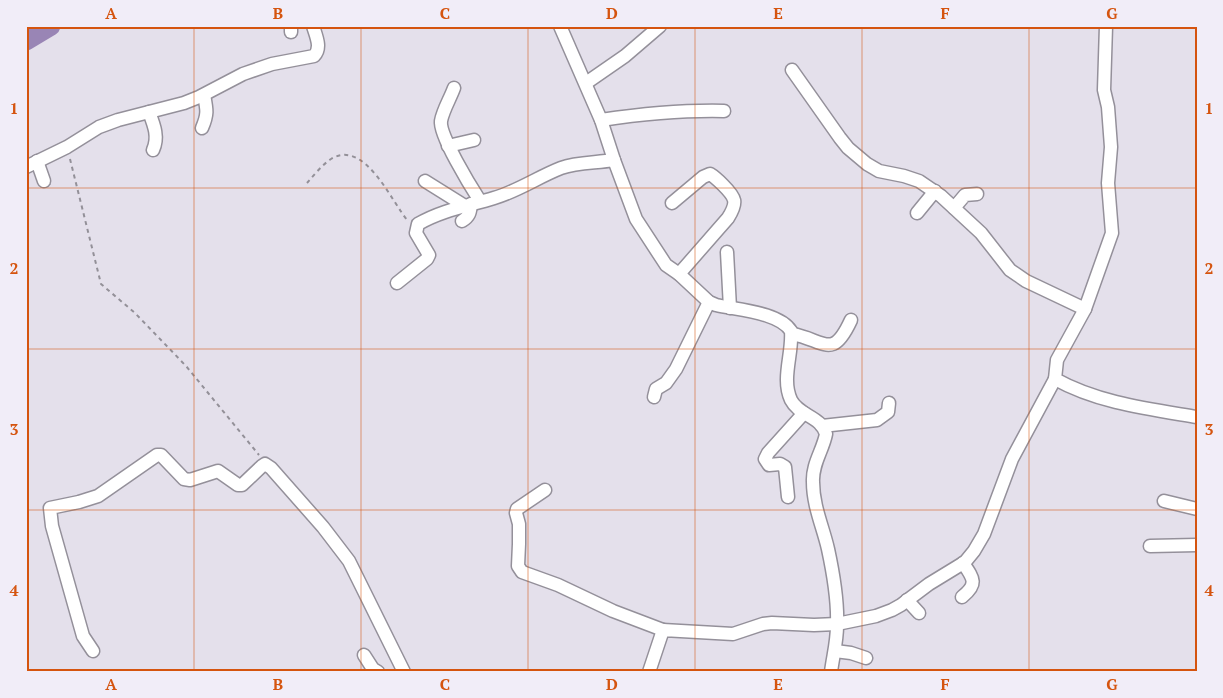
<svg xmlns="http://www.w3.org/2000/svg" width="1223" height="698" viewBox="0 0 1223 698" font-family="'PT Serif',serif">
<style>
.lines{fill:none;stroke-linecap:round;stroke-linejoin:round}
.river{stroke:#9985b5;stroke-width:19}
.minor-casing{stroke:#94909a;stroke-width:15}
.path{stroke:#939098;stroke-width:2;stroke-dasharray:4 4;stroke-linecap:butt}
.minor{stroke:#fff;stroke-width:12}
.grid{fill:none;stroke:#d5540f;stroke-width:1;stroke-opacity:0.55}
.neatline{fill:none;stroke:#d5540f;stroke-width:2}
.grid-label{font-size:16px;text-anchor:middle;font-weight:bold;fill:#d5540f}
</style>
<rect width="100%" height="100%" fill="#e4e0eb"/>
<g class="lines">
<path class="river" d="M26,41L51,26"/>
<g class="minor-casing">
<g id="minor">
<path d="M560,26L601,120L614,160L636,219L666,265L679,274L709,302L716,305C737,310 779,312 791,331C793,353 781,379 791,400C799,416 821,416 826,434C823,450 812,464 813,482C813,506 823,527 828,549C833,572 838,603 837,626C837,642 833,656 831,672"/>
<path d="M1106,26L1104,90L1108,107L1111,147L1108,183L1112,233L1085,309L1057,360L1055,379C1098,403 1149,409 1197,417"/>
<path d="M291,32V26"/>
<path d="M792,70L840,138L848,148L867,164L879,171L904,176L919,181L941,196L981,233L1010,270L1026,281L1085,309"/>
<path d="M586,83L625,56L660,26"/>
<path d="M454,88C450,99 443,110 441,121C439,135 471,187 480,201"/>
<path d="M149,112C154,125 159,137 153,150"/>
<path d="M601,120C642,114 682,110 724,111"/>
<path d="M202,128C208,114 207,110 204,95"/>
<path d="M448,146L474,140"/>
<path d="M37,161L44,181"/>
<path d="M26,167L67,147L99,127L118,120L184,103L199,97L243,74L272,64L314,56C322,48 316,36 313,26"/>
<path d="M425,181L465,206"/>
<path d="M672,203L703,177L710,174C715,177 719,181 723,185C736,198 738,202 728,218L679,274"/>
<path d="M954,208L965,195L977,194"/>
<path d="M917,213L935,191"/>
<path d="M462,221C470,216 470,212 471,204"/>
<path d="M727,252L730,308"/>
<path d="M397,283L427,259L429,255L416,233L418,224C442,210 468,206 494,198C518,191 538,177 561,168C577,162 596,163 614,160"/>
<path d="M792,334C825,340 832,361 851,320"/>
<path d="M654,397L656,389L666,383L676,369L709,302"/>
<path d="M822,426L877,420L888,412L889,403"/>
<path d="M545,490L517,509L516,513L519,524V544L518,566L522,572L558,585L613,611L663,630"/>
<path d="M788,497L785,467L780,464L769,465L765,459L768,453L804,413"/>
<path d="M1164,501L1197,509"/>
<path d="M1150,546L1197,545"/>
<path d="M962,597C978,584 974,579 963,563"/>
<path d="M907,600L919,613"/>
<path d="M93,651L83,636L52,526L50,508L79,502L98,496L157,455H161L184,479L190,480L218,471L238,485H242L262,466L265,464L271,468L323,527L349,561L404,672"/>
<path d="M835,651L851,653L866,658"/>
<path d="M364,655L373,669L378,672"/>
<path d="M649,672L663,630L733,634L763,624L772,623L814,625L837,624L876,616L892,610L901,605L929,584L965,562L974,551L984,534L1012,459L1055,379"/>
</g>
</g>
<g class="path">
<path d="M70,159L101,284L135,313L186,366L259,455"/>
<path d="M307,183C314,175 322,165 331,159C365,138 392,203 408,221"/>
</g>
<use href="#minor" class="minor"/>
</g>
<path class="grid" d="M194,26V672M361,26V672M528,26V672M695,26V672M862,26V672M1029,26V672M26,188H1197M26,349H1197M26,510H1197"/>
<rect width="1223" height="698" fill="none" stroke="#f1edf8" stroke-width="55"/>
<rect x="28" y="28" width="1168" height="642" class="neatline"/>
<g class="grid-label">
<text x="111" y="19">A</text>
<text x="278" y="19">B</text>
<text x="445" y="19">C</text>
<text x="612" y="19">D</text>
<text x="778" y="19">E</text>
<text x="945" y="19">F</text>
<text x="1112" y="19">G</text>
<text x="14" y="114">1</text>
<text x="1209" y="114">1</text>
<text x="14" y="274">2</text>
<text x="1209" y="274">2</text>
<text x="14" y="435">3</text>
<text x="1209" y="435">3</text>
<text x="14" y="596">4</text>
<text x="1209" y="596">4</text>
<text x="111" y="690">A</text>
<text x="278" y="690">B</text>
<text x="445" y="690">C</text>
<text x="612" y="690">D</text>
<text x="778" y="690">E</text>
<text x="945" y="690">F</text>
<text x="1112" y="690">G</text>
</g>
</svg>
